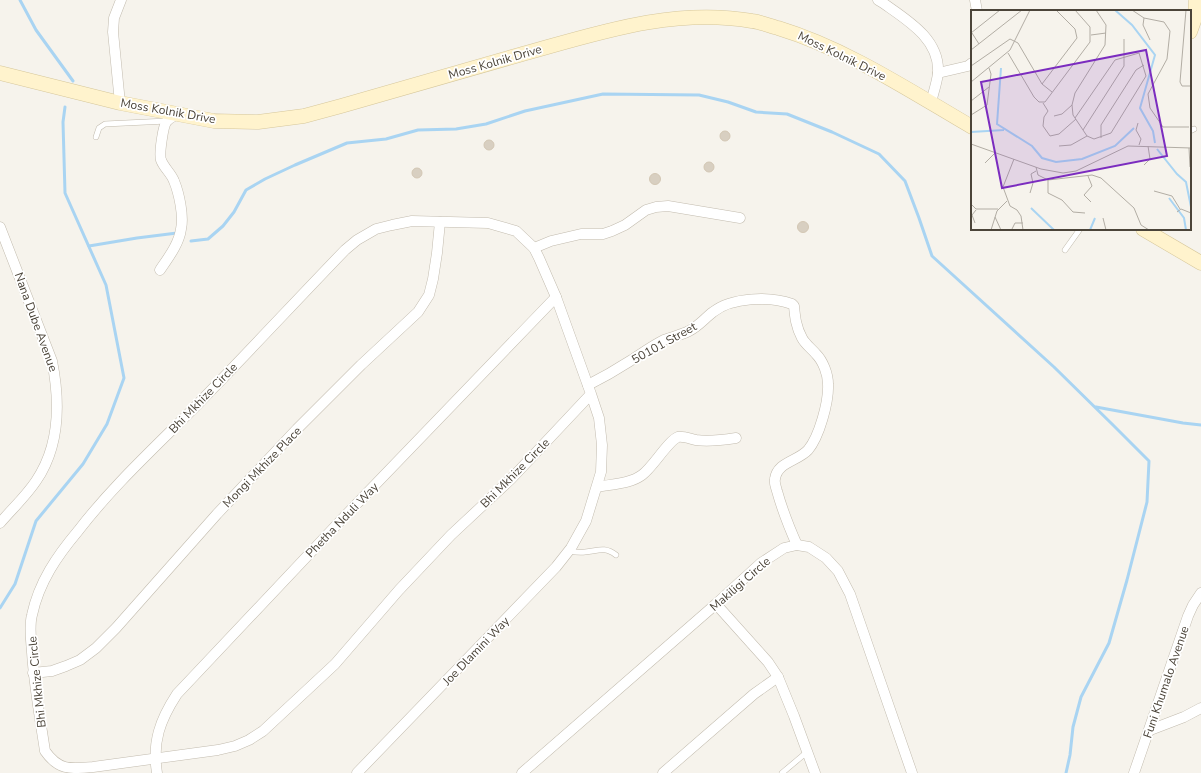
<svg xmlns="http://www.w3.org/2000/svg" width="1201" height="773" viewBox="0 0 1201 773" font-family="'Nunito Sans',sans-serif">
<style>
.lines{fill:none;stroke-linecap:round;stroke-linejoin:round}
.stream{stroke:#a9d4f2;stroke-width:3}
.building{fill:#d8cfc1;stroke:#d3c7b4}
.lane-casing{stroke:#c2bbae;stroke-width:6}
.street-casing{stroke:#c2bbae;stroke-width:11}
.secondary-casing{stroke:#d6c79b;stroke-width:15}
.lane{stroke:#fff;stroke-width:5}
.street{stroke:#fff;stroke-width:10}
.secondary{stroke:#fff3cd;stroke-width:14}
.labels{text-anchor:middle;stroke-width:3.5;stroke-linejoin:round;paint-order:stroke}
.street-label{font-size:12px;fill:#4b4439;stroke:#fff}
.inset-river{fill:none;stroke:#a9d4f2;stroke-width:2}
.inset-road{fill:none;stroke:#b2ada4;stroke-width:1}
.view{fill:#7b2cbf;fill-opacity:0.15;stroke:#7b2cbf;stroke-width:2}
.inset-edge{fill:none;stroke:#4b4439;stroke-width:2}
</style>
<rect width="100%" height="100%" fill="#f6f3ec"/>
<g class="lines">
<g class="stream">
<path d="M20,0L36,30L73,81"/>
<path d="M191,241L208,239L223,226L234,212L246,190L265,179L295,165L347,143L386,139L418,130L456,129L486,124L525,111L603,94L699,95L728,102L756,112L787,114L832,132L879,154L905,181L919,218L932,256L1054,367L1113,425L1149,461L1147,502L1127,580L1109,643L1081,697L1073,727L1070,755L1066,773"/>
<path d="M89,246L137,238L177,233"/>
<path d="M1096,407L1183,423L1201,425"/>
<path d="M0,608L15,584L36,521L83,464L107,424L124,378L106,285L65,193L63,122L65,107"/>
</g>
</g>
<g class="building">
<circle cx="725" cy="136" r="5"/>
<circle cx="489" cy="145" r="5"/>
<circle cx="709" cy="167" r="5"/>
<circle cx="417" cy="173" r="5"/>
<circle cx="655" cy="179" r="5.5"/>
<circle cx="803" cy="227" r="5.5"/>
</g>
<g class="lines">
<g class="lane-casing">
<g id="lane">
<path d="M1190,131L1194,129"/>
<path d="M96,137L99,128L105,124L167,121"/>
<path d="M1065,250L1080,229"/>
<path d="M569,551C574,552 580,553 585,552C598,551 604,546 616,555"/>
<path d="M782,773L807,752"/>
</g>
</g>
<g class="street-casing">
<g id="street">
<path d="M878,0L883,3C907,20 940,39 938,73C937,83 933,93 931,103"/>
<path d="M975,0L977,11"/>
<path d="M938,73L968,66L972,63"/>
<path d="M120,103L113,32L114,18L121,0"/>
<path d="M0,227L52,361C60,401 60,446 36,481C26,496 12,509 0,523"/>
<path d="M534,248L551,241L581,234H603L612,231L625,225L646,210L656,207L668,206L740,218"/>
<path d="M160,270C168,258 179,244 181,229C184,216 179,193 174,181C171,173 164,168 161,160C159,154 163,125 167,121C170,118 174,116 177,114"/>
<path d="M588,385C602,378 616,370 630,361C641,354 652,346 664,340C672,337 681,335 689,331C699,326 705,318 713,312C732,297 770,296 792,304L794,306C795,317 796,327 802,338C805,344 811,348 816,354C823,361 828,374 828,384C829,402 819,437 808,450C798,461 777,462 775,479C774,483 776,487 777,491C782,509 789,527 797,545"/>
<path d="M597,487C612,484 630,484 642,475C653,467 668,441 678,437C683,436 691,439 696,440C709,442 723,440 736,438"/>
<path d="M716,604L768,662L778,677L794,716L815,773"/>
<path d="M33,673L52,671L66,666L80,660L96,648L116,628L217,514L297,429L361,365L418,312L429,295L433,279L437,253L440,222"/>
<path d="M1150,730L1184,717L1201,708"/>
<path d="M157,773C152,742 160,720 177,694L345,516L556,297"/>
<path d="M357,773L556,567L571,548L586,521L601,472L602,445L599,418L591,394L556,297L539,258L534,248L516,231L488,223L412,221L392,225L376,229L357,240L345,250C293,304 242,359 189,413C151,451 111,488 78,531C57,556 39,582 32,615C29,626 31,640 32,652C34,685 40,718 45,751C59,771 71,769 93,767L218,750L235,746L249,740L263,731L335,664L399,590L451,535L511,479L591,394"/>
<path d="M522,773L716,604L761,563L784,548L797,545L809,547L826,558L838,571L850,594L912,773"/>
<path d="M663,773L754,694L778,677"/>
<path d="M1134,773L1188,616L1193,605L1201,593"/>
</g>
</g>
<g class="secondary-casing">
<g id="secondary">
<path d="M1190,32L1195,18L1196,0"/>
<path d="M0,73L120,103L214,121L258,122L304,116L341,106C400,89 459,72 519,55C595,34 672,7 752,21C761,22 770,26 778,28C847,49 910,91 972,127"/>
<path d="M1143,229L1201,263"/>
</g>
</g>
<use href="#lane" class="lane"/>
<use href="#street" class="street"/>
<use href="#secondary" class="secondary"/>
</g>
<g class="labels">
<g class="street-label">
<text transform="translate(842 56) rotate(26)" y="4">Moss Kolnik Drive</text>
<text transform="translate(495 62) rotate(-16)" y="4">Moss Kolnik Drive</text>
<text transform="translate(168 111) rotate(10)" y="4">Moss Kolnik Drive</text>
<text transform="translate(36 322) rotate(70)" y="4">Nana Dube Avenue</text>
<text transform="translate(664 343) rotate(-29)" y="4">50101 Street</text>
<text transform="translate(203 398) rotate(-46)" y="4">Bhi Mkhize Circle</text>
<text transform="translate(262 467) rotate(-46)" y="4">Mongi Mkhize Place</text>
<text transform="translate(515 473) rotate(-45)" y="4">Bhi Mkhize Circle</text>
<text transform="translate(342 520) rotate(-46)" y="4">Phetha Nduli Way</text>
<text transform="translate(740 584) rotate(-41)" y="4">Makiligi Circle</text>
<text transform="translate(476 651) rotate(-46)" y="4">Joe Dlamini Way</text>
<text transform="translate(37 682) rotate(-96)" y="4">Bhi Mkhize Circle</text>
<text transform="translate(1166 682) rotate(-71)" y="4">Funi Khumalo Avenue</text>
</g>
</g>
<g transform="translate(971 10)">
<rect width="220" height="220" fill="#f6f3ec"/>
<path class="inset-river" d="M144,0L161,15L184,45L169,98L182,121L184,133M30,58L26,114L61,136L71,148L85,152L111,149L144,136L163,118M0,122L33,120M186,139L206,164L215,172L220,197M198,188L213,208L215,220M60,198L83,220M119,220L124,208"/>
<path class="inset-road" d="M161,0L173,8L193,12L199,21L196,49L177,84L179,98L192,117H218M215,0L209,72L211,76H220M173,8L172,15L179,30M0,23L29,0M1,23L8,34M120,25L135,23M0,40L51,0M37,43L63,87L68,92H74L119,32V17L104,0M0,56L39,29L47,33L71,74L81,82M0,72L39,40L59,0M71,74L106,28L104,19L85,0M0,91L18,77M72,93L77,101L73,107L72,116L79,126L88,124L105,109M220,100V124M0,105L16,95L20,64L18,58M83,106L91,104L101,95M104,108L144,50L168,43L175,66L140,123L123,129L116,126L102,105L101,95L104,83L134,35L135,15L125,0M167,113L165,120L170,129L168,135M112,120L153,56V29M130,128V115L165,60L173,55M0,134L70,159L92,163L105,161L157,136L220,138M88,136L100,135L116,126M218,138L219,157M43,149L32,177L39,196L46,200L50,206L52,220M14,153L24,143M173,155L179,149L177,136M65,157L67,165L77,170L121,165L130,168L163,198L170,215L178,220M117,166L121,176L113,185L120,192M77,170V183L91,190L102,202L114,203M183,181L201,186L209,199M59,183L62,173L60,164L65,161M0,194L5,199H27M206,202L210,199L220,203M24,207L30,220M132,208L135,220M4,213L1,205L5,200M41,219L44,213H52M20,220L26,201L36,191"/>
<path class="view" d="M175,40L196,146L31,178L10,72Z"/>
<rect width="220" height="220" class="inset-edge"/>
</g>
</svg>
